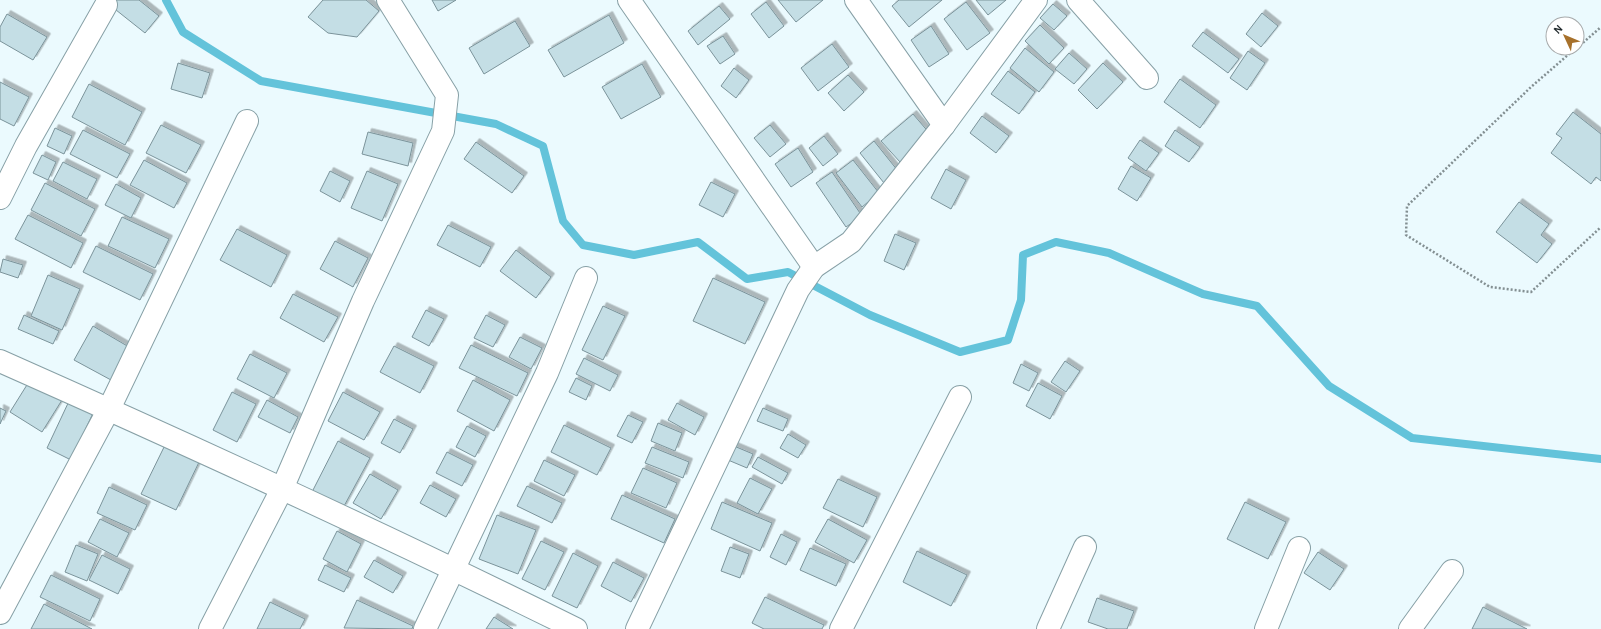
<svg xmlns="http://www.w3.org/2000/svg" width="1601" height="629" viewBox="0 0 1601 629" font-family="'Alegreya Sans',sans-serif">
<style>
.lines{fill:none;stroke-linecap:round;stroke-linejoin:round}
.stream{stroke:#63c3da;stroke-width:8}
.building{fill:#c4dee5;stroke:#7b939a;filter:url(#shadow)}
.minor-casing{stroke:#87a0a6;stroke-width:24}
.path{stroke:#838f92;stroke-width:2.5;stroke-dasharray:2 2;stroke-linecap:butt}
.minor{stroke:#fff;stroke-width:22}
</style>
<defs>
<filter id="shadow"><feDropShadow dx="3.5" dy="-3.5" stdDeviation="0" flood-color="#0004"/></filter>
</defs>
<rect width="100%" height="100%" fill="#ebfafe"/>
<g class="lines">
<path class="stream" d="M166,0L183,32L261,81L496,124L543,146L563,221L583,245L634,255L698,242L747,279L788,272L870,315L960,352L1008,340L1021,300L1023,255L1056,242L1109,253L1203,294L1257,306L1329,386L1412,438L1601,459"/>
</g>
<g class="building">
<path d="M115,0H139L159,16L145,33L111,6Z"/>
<path d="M323,0H366L379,11L357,37L328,33L308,17Z"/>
<path d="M432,0H456L438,11Z"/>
<path d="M778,0H823L796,22Z"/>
<path d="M899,0H942L909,27L892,6Z"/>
<path d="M976,0H1006L988,15Z"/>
<path d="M766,2L784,26L769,38L751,14Z"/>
<path d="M966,2L990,33L967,50L944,19Z"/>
<path d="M1053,4L1067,16L1054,30L1040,18Z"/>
<path d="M719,6L730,19L698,45L688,31Z"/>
<path d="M1262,13L1278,26L1261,47L1246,34Z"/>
<path d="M7,14L47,37L33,60L0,41V27Z"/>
<path d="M609,15L624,43L564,77L548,50Z"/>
<path d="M515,21L530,46L484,74L469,48Z"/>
<path d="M1040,25L1064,48L1049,64L1025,41Z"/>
<path d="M931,26L949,54L929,67L911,40Z"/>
<path d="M1203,32L1239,59L1228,73L1192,46Z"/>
<path d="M723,36L735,54L720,64L707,46Z"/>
<path d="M832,44L849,67L818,91L801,68Z"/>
<path d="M1025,48L1054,72L1039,92L1010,68Z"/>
<path d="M1248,51L1265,63L1247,90L1230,78Z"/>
<path d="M1069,53L1087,69L1074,84L1055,69Z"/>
<path d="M178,63L210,73L202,98L171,89Z"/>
<path d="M1103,63L1123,82L1097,109L1078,90Z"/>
<path d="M642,64L661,97L621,119L602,87Z"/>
<path d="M734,68L749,80L736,98L721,86Z"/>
<path d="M1008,71L1035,92L1019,114L991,94Z"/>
<path d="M848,75L864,92L844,111L828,93Z"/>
<path d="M1180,79L1216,105L1200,128L1164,102Z"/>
<path d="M0,82L29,97L14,126L0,119Z"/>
<path d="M89,84L142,112L125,145L72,117Z"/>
<path d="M1573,112L1601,134V181L1596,177L1591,184L1551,153L1562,138L1556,134Z"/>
<path d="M913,114L931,135L900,162L881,141Z"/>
<path d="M982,116L1009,136L996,153L970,133Z"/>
<path d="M161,125L201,145L186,173L146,153Z"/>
<path d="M770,125L786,144L770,157L754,138Z"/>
<path d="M55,128L72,136L64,154L47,146Z"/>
<path d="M83,130L130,154L117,178L70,154Z"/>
<path d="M1175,130L1200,147L1189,162L1165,146Z"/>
<path d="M368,132L413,143L408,166L362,154Z"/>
<path d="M824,136L838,154L823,166L809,148Z"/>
<path d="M1140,140L1159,153L1146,171L1128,158Z"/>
<path d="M874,141L902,176L888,188L860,153Z"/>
<path d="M476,142L524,176L512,193L464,159Z"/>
<path d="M798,148L813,172L791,187L775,164Z"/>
<path d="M42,155L56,162L48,180L33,173Z"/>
<path d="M144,160L187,183L174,208L130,185Z"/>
<path d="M853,160L879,193L862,207L836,173Z"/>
<path d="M63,162L97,179L87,199L53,181Z"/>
<path d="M1131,166L1151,178L1137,201L1118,189Z"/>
<path d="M946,169L966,180L951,209L931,198Z"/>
<path d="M330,171L350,181L340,202L320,191Z"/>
<path d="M367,171L398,184L382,221L351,208Z"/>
<path d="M832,172L862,216L846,227L816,183Z"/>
<path d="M711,182L735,194L723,217L699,205Z"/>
<path d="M45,183L95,209L81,236L31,210Z"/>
<path d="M116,184L141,198L131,218L105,205Z"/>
<path d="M1519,202L1549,224L1541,235L1552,244L1537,263L1496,232Z"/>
<path d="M28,215L83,243L71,268L15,239Z"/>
<path d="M122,217L169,239L155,268L108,246Z"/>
<path d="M448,225L491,247L480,267L437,245Z"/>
<path d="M237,229L287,255L271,287L220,260Z"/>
<path d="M895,234L916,243L904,270L884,261Z"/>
<path d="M335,241L368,258L353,287L320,269Z"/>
<path d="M96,246L153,274L140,300L83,272Z"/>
<path d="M516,250L551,277L536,298L500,271Z"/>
<path d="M3,259L23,265L18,278L0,272Z"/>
<path d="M48,275L80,289L62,330L31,316Z"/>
<path d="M713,278L765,302L745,344L693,321Z"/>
<path d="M293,294L338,317L324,342L280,318Z"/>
<path d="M603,306L625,316L603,360L582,350Z"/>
<path d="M426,310L444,319L429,346L412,337Z"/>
<path d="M24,315L59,331L53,344L18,329Z"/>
<path d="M486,315L505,325L493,347L474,338Z"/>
<path d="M93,326L129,347L111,380L74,360Z"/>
<path d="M520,337L542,348L531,369L509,357Z"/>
<path d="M471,345L528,373L517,396L459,368Z"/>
<path d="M394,346L434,366L420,393L380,372Z"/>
<path d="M250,354L287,373L274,398L237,379Z"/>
<path d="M584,358L618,375L610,391L576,374Z"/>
<path d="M1065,361L1080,371L1066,392L1051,382Z"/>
<path d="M1021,364L1038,373L1029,391L1013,383Z"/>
<path d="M576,378L592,386L586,400L569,392Z"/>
<path d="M30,380L62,400L42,432L10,412Z"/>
<path d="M473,380L510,400L494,431L457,411Z"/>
<path d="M1038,383L1062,396L1050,419L1026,406Z"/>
<path d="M232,392L256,404L237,442L213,430Z"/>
<path d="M343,392L380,412L364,440L328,421Z"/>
<path d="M70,399L94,411L71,460L47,448Z"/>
<path d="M267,400L298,417L290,433L258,417Z"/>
<path d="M677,403L704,417L695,435L668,420Z"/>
<path d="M0,408L6,411L0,424Z"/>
<path d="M763,408L788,419L783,431L757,421Z"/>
<path d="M628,415L643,422L632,443L617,436Z"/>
<path d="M394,419L413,429L400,453L381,443Z"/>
<path d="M658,423L682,433L675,451L651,441Z"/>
<path d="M564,425L611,448L597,475L551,452Z"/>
<path d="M467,426L486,436L475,457L456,447Z"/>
<path d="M788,434L806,445L798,458L780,448Z"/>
<path d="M167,441L201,458L176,510L141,494Z"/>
<path d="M338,441L370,458L343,508L312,492Z"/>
<path d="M734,446L753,454L747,468L728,460Z"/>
<path d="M652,447L689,462L683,478L645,463Z"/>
<path d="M447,452L473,465L462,486L436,473Z"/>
<path d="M758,457L788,473L782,484L752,467Z"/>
<path d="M544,460L575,475L564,496L534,481Z"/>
<path d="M643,468L677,483L666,508L631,493Z"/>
<path d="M370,474L398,490L381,519L353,503Z"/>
<path d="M750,478L772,489L758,514L737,503Z"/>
<path d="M838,479L877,497L863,527L823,508Z"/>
<path d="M430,485L456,499L446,517L420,503Z"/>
<path d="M527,486L562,503L552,523L517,506Z"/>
<path d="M109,487L147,505L135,530L97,513Z"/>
<path d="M622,495L675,519L664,543L611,519Z"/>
<path d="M722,502L772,523L760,551L711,529Z"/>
<path d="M1245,502L1286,522L1268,559L1227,539Z"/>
<path d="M497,515L536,530L518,574L479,559Z"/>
<path d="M100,519L129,533L117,557L88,542Z"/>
<path d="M828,519L867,540L854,563L815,542Z"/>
<path d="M337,531L361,544L347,572L323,559Z"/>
<path d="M781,534L797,542L786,565L770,557Z"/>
<path d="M541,541L564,552L545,590L522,579Z"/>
<path d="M76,545L98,554L87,581L65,572Z"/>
<path d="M730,547L749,554L740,578L721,571Z"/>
<path d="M810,548L846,564L836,586L800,570Z"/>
<path d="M917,551L967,575L951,606L903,582Z"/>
<path d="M1318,552L1344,569L1330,590L1304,573Z"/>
<path d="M573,553L598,566L577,608L552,596Z"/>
<path d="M102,555L130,569L118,594L89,580Z"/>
<path d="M374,560L403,576L393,593L364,577Z"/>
<path d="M613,562L644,578L631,602L601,586Z"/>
<path d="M325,565L351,578L344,592L318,580Z"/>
<path d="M51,575L100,599L90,621L40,597Z"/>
<path d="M765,597L824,625L822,629H764L752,623Z"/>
<path d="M1097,598L1134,611L1127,629H1108L1088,622Z"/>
<path d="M357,600L413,626L412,629L344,628Z"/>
<path d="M270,602L305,619L300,629H257Z"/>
<path d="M44,604L92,629H31Z"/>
<path d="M1483,607L1527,629H1472Z"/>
<path d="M494,617L513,629H486Z"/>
</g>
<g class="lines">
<g class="minor-casing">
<g id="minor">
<path d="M629,0L814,267"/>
<path d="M856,0L944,125"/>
<path d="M1078,0L1147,78"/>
<path d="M0,198L26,146L106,5"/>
<path d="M0,361C194,447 386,535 576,629"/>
<path d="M0,613L109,409L247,121"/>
<path d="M210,629L282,489L363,301L443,131L447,95L388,0"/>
<path d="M425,629L547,373L586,278"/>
<path d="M637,629L798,290L814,267L851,242L944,125L1036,0"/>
<path d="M841,629L960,397"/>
<path d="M1048,629L1085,547"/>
<path d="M1266,629L1299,548"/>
<path d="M1410,629L1452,571"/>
</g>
</g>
<g class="path">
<path d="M1576,48L1531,87L1407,206L1406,235L1490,287L1531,292L1601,227"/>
<path d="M1577,48L1601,27"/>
</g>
<use href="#minor" class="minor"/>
</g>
<g transform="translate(1565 36) rotate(314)"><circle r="19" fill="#ffffff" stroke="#a7aaab"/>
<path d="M0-3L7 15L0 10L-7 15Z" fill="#a7712b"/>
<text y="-6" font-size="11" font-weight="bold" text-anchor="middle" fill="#222b2e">N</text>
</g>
</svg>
